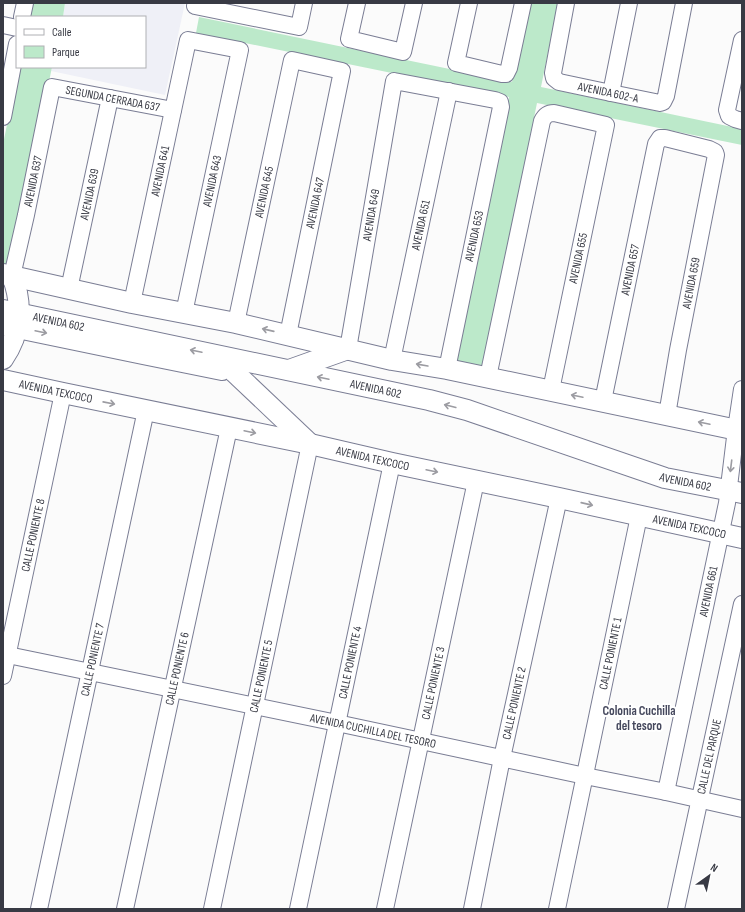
<svg xmlns="http://www.w3.org/2000/svg" width="745" height="912" viewBox="0 0 745 912" font-family="'Sofia Sans Condensed',sans-serif">
<style>
.built{fill:#eff0f7}
.green{fill:#bce9ca}
.lines{fill:none;stroke-linecap:round;stroke-linejoin:round}
.minor-casing{stroke:#7a7d94;stroke-width:18}
.major-casing{stroke:#7a7d94;stroke-width:22}
.minor{stroke:#fff;stroke-width:16}
.major{stroke:#fff;stroke-width:20}
.oneway{stroke:#9c9ca2}
.labels{text-anchor:middle;stroke-width:4;stroke-linejoin:round;paint-order:stroke}
.street-label{font-size:12px;fill:#383a44;stroke:#fff}
.neighbourhood-label{font-size:13px;font-weight:bold;fill:#45485d;stroke:#fff}
</style>
<rect width="100%" height="100%" fill="#fbfbfb"/>
<path class="built" d="M65,3H185L165,95L51,71L52,67H145V17H63Z"/>
<g class="green">
<path d="M32,3H65L63,17H29Z"/>
<path d="M529,3H558L541,87L742,129V145L537,103L483,367L455,361L509,97L196,33L199,17L512,82Z"/>
<path d="M19,67H52L11,268L3,266V144Z"/>
</g>
<g class="lines">
<g class="minor-casing">
<g id="minor">
<path d="M196,3L195,6L299,27L304,3"/>
<path d="M357,3L349,39L403,52L414,3"/>
<path d="M469,3L456,63L502,74H506L509,68L523,3"/>
<path id="s1" d="M566,3L553,73L554,78L559,82L611,93L660,103L663,102L666,96L684,3"/>
<path d="M22,17L25,3"/>
<path d="M3,25L17,28"/>
<path d="M742,40L727,110L729,116L735,119L742,121"/>
<path d="M611,93L629,3"/>
<path d="M3,117L17,44"/>
<path id="s2" d="M12,276L26,215L52,87L173,110"/>
<path id="s3" d="M69,289L110,98"/>
<path id="s4" d="M132,303L188,40L240,50L184,313"/>
<path id="s5" d="M236,323L292,60L342,71L288,335"/>
<path id="s6" d="M348,349L394,81L495,100L500,102L501,107L447,369"/>
<path id="s7" d="M392,360L449,91"/>
<path d="M488,377L542,121C545,115 548,113 554,113L606,125L551,390"/>
<path id="s8" d="M603,401L656,144L660,138H665L709,149L715,152L716,155L678,350L667,415"/>
<path id="s9" d="M3,654L337,723L585,776L666,792L742,809"/>
<path id="s10" d="M3,676L63,393"/>
<path id="s11" d="M666,792L727,503L736,429L742,389"/>
<path id="s12" d="M39,909L146,410"/>
<path id="s13" d="M125,909L229,428"/>
<path id="s14" d="M212,909L310,444"/>
<path id="s15" d="M298,909L392,463"/>
<path id="s16" d="M385,909L476,481"/>
<path id="s17" d="M472,909L502,758L559,498"/>
<path id="s18" d="M557,909L639,516"/>
<path id="s19" d="M676,909L742,604"/>
</g>
</g>
<g class="major-casing">
<g id="major">
<path d="M3,274L132,303L236,323L392,360L447,369L742,431"/>
<path id="s20" d="M3,310L429,400L467,410L665,478L742,493"/>
<path d="M3,325L143,354L222,370"/>
<path d="M3,359C21,333 23,304 12,276"/>
<path d="M289,370L348,349"/>
<path d="M234,372L310,444"/>
<path id="s21" d="M3,380L63,393L310,444L392,463L559,498L742,538"/>
</g>
</g>
<use href="#minor" class="minor"/>
<use href="#major" class="major"/>
</g>
<defs><path id="oneway-shaft" d="M-6 0H5M1.5-3L5.5 0L1.5 3" fill="none" stroke-width="1.6" stroke-linecap="round" stroke-linejoin="round"/></defs>
<g class="oneway">
<use href="#oneway-shaft" transform="translate(268 330) rotate(-167)"/>
<use href="#oneway-shaft" transform="translate(41 332) rotate(12)"/>
<use href="#oneway-shaft" transform="translate(196 351) rotate(-168)"/>
<use href="#oneway-shaft" transform="translate(422 365) rotate(-170)"/>
<use href="#oneway-shaft" transform="translate(323 378) rotate(-168)"/>
<use href="#oneway-shaft" transform="translate(577 396) rotate(-168)"/>
<use href="#oneway-shaft" transform="translate(109 403) rotate(11)"/>
<use href="#oneway-shaft" transform="translate(450 406) rotate(-166)"/>
<use href="#oneway-shaft" transform="translate(704 423) rotate(-168)"/>
<use href="#oneway-shaft" transform="translate(250 432) rotate(12)"/>
<use href="#oneway-shaft" transform="translate(731 466) rotate(97)"/>
<use href="#oneway-shaft" transform="translate(432 471) rotate(12)"/>
<use href="#oneway-shaft" transform="translate(587 504) rotate(13)"/>
</g>
<g class="labels">
<g class="street-label">
<text dy="4" stroke="none"><textPath href="#s1" startOffset="133">AVENIDA 602-A</textPath></text>
<text dy="4" stroke="none"><textPath href="#s2" startOffset="255">SEGUNDA CERRADA 637</textPath></text>
<text dy="4" stroke="none"><textPath href="#s4" startOffset="135">AVENIDA 641</textPath></text>
<text transform="translate(212 181) rotate(-78)" y="4">AVENIDA 643</text>
<text dy="4" stroke="none"><textPath href="#s2" startOffset="97">AVENIDA 637</textPath></text>
<text dy="4" stroke="none"><textPath href="#s5" startOffset="134">AVENIDA 645</textPath></text>
<text dy="4" stroke="none"><textPath href="#s3" startOffset="97">AVENIDA 639</textPath></text>
<text transform="translate(315 203) rotate(-78)" y="4">AVENIDA 647</text>
<text dy="4" stroke="none"><textPath href="#s6" startOffset="136">AVENIDA 649</textPath></text>
<text dy="4" stroke="none"><textPath href="#s7" startOffset="138">AVENIDA 651</textPath></text>
<text transform="translate(474 236) rotate(-78)" y="4">AVENIDA 653</text>
<text transform="translate(578 258) rotate(-78)" y="4">AVENIDA 655</text>
<text dy="4" stroke="none"><textPath href="#s8" startOffset="134">AVENIDA 657</textPath></text>
<text transform="translate(691 283) rotate(-79)" y="4">AVENIDA 659</text>
<text dy="4" stroke="none"><textPath href="#s20" startOffset="57">AVENIDA 602</textPath></text>
<text dy="4" stroke="none"><textPath href="#s20" startOffset="381">AVENIDA 602</textPath></text>
<text dy="4" stroke="none"><textPath href="#s21" startOffset="54">AVENIDA TEXCOCO</textPath></text>
<text dy="4" stroke="none"><textPath href="#s21" startOffset="378">AVENIDA TEXCOCO</textPath></text>
<text dy="4" stroke="none"><textPath href="#s20" startOffset="705">AVENIDA 602</textPath></text>
<text dy="4" stroke="none"><textPath href="#s21" startOffset="702">AVENIDA TEXCOCO</textPath></text>
<text dy="4" stroke="none"><textPath href="#s10" startOffset="144">CALLE PONIENTE 8</textPath></text>
<text dy="4" stroke="none"><textPath href="#s11" startOffset="205">AVENIDA 661</textPath></text>
<text dy="4" stroke="none"><textPath href="#s18" startOffset="261">CALLE PONIENTE 1</textPath></text>
<text dy="4" stroke="none"><textPath href="#s12" startOffset="255">CALLE PONIENTE 7</textPath></text>
<text dy="4" stroke="none"><textPath href="#s15" startOffset="252">CALLE PONIENTE 4</textPath></text>
<text dy="4" stroke="none"><textPath href="#s13" startOffset="246">CALLE PONIENTE 6</textPath></text>
<text dy="4" stroke="none"><textPath href="#s14" startOffset="238">CALLE PONIENTE 5</textPath></text>
<text dy="4" stroke="none"><textPath href="#s16" startOffset="231">CALLE PONIENTE 3</textPath></text>
<text dy="4" stroke="none"><textPath href="#s17" startOffset="210">CALLE PONIENTE 2</textPath></text>
<text dy="4" stroke="none"><textPath href="#s9" startOffset="378">AVENIDA CUCHILLA DEL TESORO</textPath></text>
<text dy="4" stroke="none"><textPath href="#s19" startOffset="156">CALLE DEL PARQUE</textPath></text>
</g>
<g class="neighbourhood-label">
<text x="639" y="715">Colonia Cuchilla<tspan x="639" dy="15">del tesoro</tspan></text>
</g>
</g>
<rect width="745" height="912" fill="none" stroke="#383a44" stroke-width="8"/>
<rect x="16" y="16" width="130" height="52" fill="#ffffff" stroke="#afb0b4"/>
<rect x="24" y="29" width="20" height="6" fill="#ffffff" stroke="#afb0b4"/>
<text x="52" y="36" font-size="12" fill="#383a44">Calle</text>
<rect x="24" y="46" width="20" height="12" fill="#bce9ca" stroke="#afb0b4"/>
<text x="52" y="56" font-size="12" fill="#383a44">Parque</text>
<g transform="translate(709 876) rotate(33)" stroke="#ffffff" stroke-width="3" paint-order="stroke">
<path d="M0-3L7 15L0 10L-7 15Z" fill="#383a44"/>
<text y="-6" font-size="11" font-weight="bold" text-anchor="middle" fill="#383a44">N</text>
</g>
</svg>
